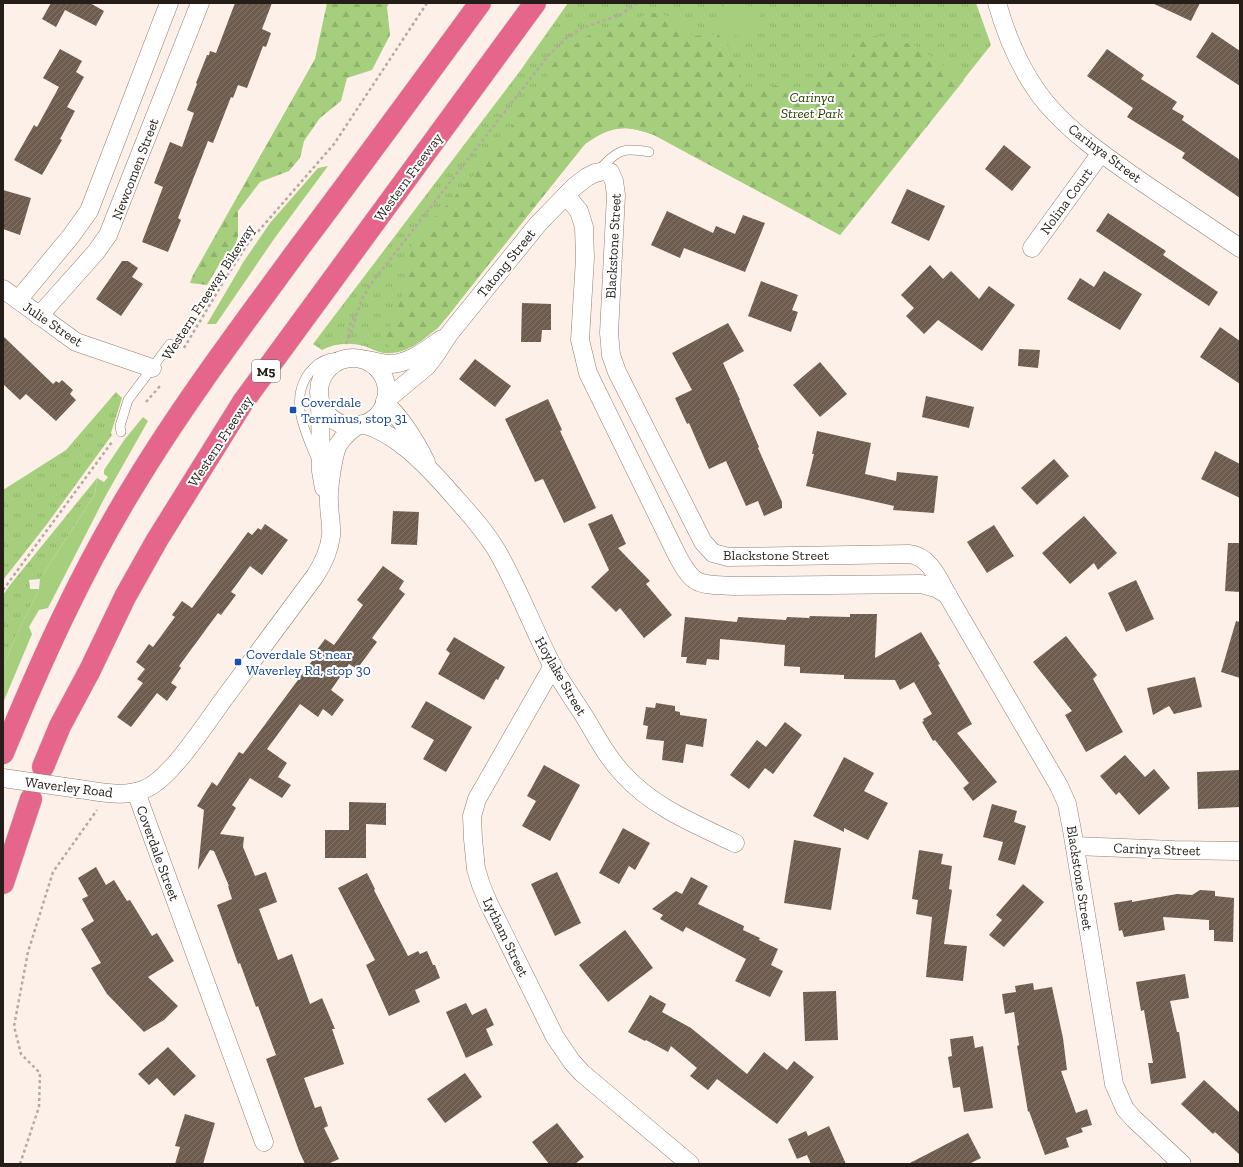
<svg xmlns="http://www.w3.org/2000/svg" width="1243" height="1167" viewBox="0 0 1243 1167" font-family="'Zilla Slab',serif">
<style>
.grass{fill:url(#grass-tufts)}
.forest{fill:url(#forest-firs)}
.garden{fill:#a5cf7d}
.building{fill:url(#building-hatch)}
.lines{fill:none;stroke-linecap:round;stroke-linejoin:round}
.service-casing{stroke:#927f72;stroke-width:10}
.minor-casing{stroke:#927f72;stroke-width:19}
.motorway-casing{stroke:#d3d2d1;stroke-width:23}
.path{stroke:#b5aaa3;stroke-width:2.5;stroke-dasharray:3 3;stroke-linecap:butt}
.service{stroke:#fff;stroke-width:9}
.minor{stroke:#fff;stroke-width:18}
.motorway{stroke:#e6668b;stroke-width:22}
.minor-bridge-casing{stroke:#927f72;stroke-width:19;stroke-linecap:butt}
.minor-bridge{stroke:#fff;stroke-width:18}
.transit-dot{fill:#1a4fb4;stroke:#fff;stroke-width:1.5}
.labels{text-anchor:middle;stroke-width:4;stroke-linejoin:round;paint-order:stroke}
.shield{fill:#fff;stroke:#66625d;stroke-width:1}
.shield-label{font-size:13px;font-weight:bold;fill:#251e18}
.park-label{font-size:14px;font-style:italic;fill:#274003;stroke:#fff}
.street-label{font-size:14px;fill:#251e18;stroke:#fff}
.transit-label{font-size:14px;fill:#164399;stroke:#fff;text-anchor:start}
</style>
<defs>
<pattern id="grass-tufts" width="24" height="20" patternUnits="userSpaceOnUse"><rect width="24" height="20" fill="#a5cf7d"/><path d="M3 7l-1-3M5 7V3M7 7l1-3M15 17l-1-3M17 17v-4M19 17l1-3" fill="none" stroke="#8eb16b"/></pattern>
<pattern id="forest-firs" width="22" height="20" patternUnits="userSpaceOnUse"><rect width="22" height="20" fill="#a5cf7d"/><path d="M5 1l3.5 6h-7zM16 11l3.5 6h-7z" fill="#8eb16b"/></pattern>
<pattern id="building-hatch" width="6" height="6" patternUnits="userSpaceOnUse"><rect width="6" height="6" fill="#6e5c4f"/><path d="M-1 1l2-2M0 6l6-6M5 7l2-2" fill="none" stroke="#82746a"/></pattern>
</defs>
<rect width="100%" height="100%" fill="#fdf0e8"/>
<g class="grass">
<path d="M568,3H976L991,45L840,235L654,135C624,124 611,126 585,144L514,231L448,316C433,333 409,356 384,353C377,352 370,348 364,346C349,342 335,343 322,350L313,344L520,71Z"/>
<path d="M116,392L122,398L111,433L112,435L47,524L3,580V490L66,450Z"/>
<path d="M97,478L95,494L40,579L29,580L30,589H39L16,636L3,667V595L10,585Z"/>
</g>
<g class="forest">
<path d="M327,3H389L387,7L390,35L372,70L347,78L341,101L320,118L304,141L300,158L289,171L260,182L238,211V236L233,254L219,265L207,285L190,283L193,275L315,59Z"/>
<path d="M651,13C671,13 679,23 693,36L718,34L729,47V56L737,71L742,78L744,95L750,102L756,96L761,89L769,86H778L790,97L799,100L806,94L818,72L826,69L843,70L849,64L852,56L861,42L869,37L877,36L893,38L918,47L964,80L840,235L654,135C624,124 611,126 585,144L438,328C430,334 404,355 394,350C388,347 387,342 385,337L402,297L412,244L422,230L449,203L478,170L541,88L553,64L565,52L585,37L601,30Z"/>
</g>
<g class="garden">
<path d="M725,3H737L762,9L754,40L718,32Z"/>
<path d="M328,166L274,239L216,324H207L244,261L270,223L318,168Z"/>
<path d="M143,417L148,421L105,497L48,608L39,610L29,627L32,634L3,703V667L16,636L39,589L40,579L95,494L97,478L104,482L108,477L104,474V470L125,439Z"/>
</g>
<g class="building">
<path d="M51,3H90L104,11L96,26L65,10L56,27L42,19Z"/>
<path d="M235,3H272L262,29L271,33L266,47L263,46L247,88L238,85L233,98L231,97L213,143L208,141L178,218L181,220L168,252L142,242L163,187L154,183L170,142L182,147L194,113L187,110L197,84L196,83L207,55H209L210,51L216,53Z"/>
<path d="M1152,3H1200L1191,21Z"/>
<path d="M1212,32L1240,51V86L1196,57Z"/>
<path d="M60,49L82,61L76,72L84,77L67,107L75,111L60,139L62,140L42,175L14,160L34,125L37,127L59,87L43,78Z"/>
<path d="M1107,49L1144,75L1141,79L1177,102L1172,109L1184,116L1182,120L1240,160V198L1182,158L1185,153L1127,117L1133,108L1087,76Z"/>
<path d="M1004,145L1031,167L1012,191L985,169Z"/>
<path d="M907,189L945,206L929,241L891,223Z"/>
<path d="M3,190L31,198L20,235L3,229Z"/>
<path d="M667,211L713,233L716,226L735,234L743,215L765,223L745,272L684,248L680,258L651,245Z"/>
<path d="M1108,213L1166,251L1163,255L1218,292L1209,306L1096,231Z"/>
<path d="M122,261H128L138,268L132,277L143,284L121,316L96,299Z"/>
<path d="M930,265L943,279L951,271L979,299L989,286L1015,305L982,351L938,320L924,334L906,316L914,308L901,295Z"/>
<path d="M1104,271L1142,294L1120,330L1067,299L1080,278L1094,287Z"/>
<path d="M761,281L798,295L792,310L798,312L791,332L748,316Z"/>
<path d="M522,303L551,304V330H542L541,342H521Z"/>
<path d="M728,323L744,351L723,363L740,400H739L759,447L758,448L782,502V508L764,516L758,501L746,506L726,461L709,469L689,423L687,424L675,398L692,390L672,353Z"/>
<path d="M1220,327L1240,341V384L1200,357Z"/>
<path d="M3,336L53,384L56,381L59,383L62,380L73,390L70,394L76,400L56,421L26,394L20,400L3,384Z"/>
<path d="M1019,349L1040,350L1038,368L1018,366Z"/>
<path d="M475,359L511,386L495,407L459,379Z"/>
<path d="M820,362L847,394L820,417L793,385Z"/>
<path d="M926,396L974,407L969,428L922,417Z"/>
<path d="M548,399L562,430L560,431L596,508L564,523L543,479L535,482L505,419Z"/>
<path d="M817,431L871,443L865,474L896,481L897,472L938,476L934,513L893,510L894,506L806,486L814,454H812Z"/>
<path d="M1215,451L1240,464V498L1201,479Z"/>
<path d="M1054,459L1069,476L1037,505L1021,488Z"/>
<path d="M393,511L419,512L417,545L391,544Z"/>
<path d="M612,514L626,544L618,548L650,581L646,584L672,615L644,638L620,608L616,612L591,587L609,570L588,524Z"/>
<path d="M1084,516L1117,553L1098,570L1094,563L1070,584L1042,553Z"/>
<path d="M265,524L288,540L262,575L250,566L231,592L236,595L221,615L218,613L179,666L181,668L171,683L177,687L167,701L157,693L131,727L117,717L143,683L137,679L145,669L136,662L149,644L153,647L175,617L172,615L182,601L192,608L248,532L252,535L258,528L261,530Z"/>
<path d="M994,525L1014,556L987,573L967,542Z"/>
<path d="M1228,543H1240V592L1225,591Z"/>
<path d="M383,566L404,581L399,589L405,594L372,638L377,642L357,669L349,664L331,690L344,700L332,716L323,709L318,717L300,704L267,749L287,763L278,777L291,785L282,798L250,778L232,805L236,808L220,834L244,837L243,847L255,876L266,872L277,902L259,909L278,960L292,954L310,1004L322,998L335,1029H332L344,1064L304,1078L315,1108L321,1106L328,1126L324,1128L339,1159L328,1164H305L299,1151L266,1059L276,1055L258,1006L256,1007L240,963L238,964L217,905L232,899L228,886H229L214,851L210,850L198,870L204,810L197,806L212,782L217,786L239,752L243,754L315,657L313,655L325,639L334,645L363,605L357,600Z"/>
<path d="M1136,580L1154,619L1126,632L1108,593Z"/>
<path d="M850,614H877L875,658L921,632L940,664L938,665L972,724L957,733L997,782L973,801L963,788L969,783L935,740L933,741L922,722L924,721L923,719L932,714L914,682L900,690L895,680L844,679V675L800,673V667L784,666L785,645L720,639L719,660L707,659L706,665L686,663L687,657H681L685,617L737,622L738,617L786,620L787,617L809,618L810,616L850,617Z"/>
<path d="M1236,621L1240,622V678L1221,672Z"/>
<path d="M1066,636L1097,675L1093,679L1123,732L1086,752L1065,715L1072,711L1033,662Z"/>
<path d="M454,637L505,667L498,680L496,679L484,700L438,674L450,653L446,650Z"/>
<path d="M1195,677L1202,707L1174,714L1169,706L1153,715L1147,688Z"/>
<path d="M426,701L472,727L446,772L423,759L434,740L411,727Z"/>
<path d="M656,703L675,706V711L680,712V715L707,719L703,747L686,744L683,763L662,760L664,741L646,739L648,726L643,725L646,707L655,708Z"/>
<path d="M785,722L802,735L773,774L765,768L749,789L730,775L757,740L766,747Z"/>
<path d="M1125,755L1145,777L1154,769L1170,788L1139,815L1119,792L1116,795L1100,776Z"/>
<path d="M844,757L874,773L864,791L888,803L868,840L844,828V832L813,816Z"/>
<path d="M544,765L580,785L550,841L522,826L536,801L527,796Z"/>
<path d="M1240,770V807L1198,809L1197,772Z"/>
<path d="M349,802L386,803V825L366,824V858H325V830H349Z"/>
<path d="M992,804L1017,811L1014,822L1026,826L1015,865L998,860L1003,842L983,837Z"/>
<path d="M623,828L650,843L635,870L629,866L619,884L599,873Z"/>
<path d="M794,840L841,848L831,910L784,903Z"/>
<path d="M919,850L943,854L941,864L952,866L949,889L952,890L944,944L967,946L963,981L926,977L932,917L916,914L918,900L912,899Z"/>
<path d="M96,867L106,885L114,880L127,901L130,900L152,936L157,933L174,961L148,977L178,1006L164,1020L144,1032L107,994L91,968L101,963L81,929L94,921L82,899L88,896L78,878Z"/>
<path d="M557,872L581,923L555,936L531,884Z"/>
<path d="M367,873L375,889L374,890L408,956L418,951L420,954L427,951L433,965H435L440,978L415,990L420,1002L389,1016L366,965L375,960L338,888Z"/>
<path d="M691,877L708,886L698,904L744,926L743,930L760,938L759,940L778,949L771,965L783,971L770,997L735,981L746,959L686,927L683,932L660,919L663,915L652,909L676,891L682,894Z"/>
<path d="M1023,884L1044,902L1004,947L989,935L1002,920L996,915Z"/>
<path d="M1200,890L1215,891V896L1234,898L1233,942L1214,941V930H1209V920L1163,917L1165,930L1124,937L1122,930L1119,931L1114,903L1132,900V902L1177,894L1192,895Z"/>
<path d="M625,930L653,968L608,1002L579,965Z"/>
<path d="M1185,974L1189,998L1170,1001L1177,1032H1179L1186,1078L1151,1084L1148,1063H1153L1144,1010L1141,1011L1136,982Z"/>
<path d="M1033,983L1034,990L1052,987L1063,1038L1067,1070L1061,1071L1076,1113L1087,1109L1092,1125L1081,1128L1083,1132L1066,1138L1069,1147L1045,1155L1029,1111L1028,1112L1017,1046L1019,1045L1014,1012L1005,1014L1002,994L1016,992L1015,986Z"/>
<path d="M836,991L838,1040L805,1041L803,992Z"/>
<path d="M650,995L666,1004L662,1012L691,1028L747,1074L764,1052L787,1070L794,1061L814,1077L777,1124L717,1079L708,1090L690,1076L697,1068L671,1046L668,1052L646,1040L645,1041L628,1032Z"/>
<path d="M466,1003L472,1015L486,1008L494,1025L486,1029L493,1045L466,1058L446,1012Z"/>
<path d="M973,1036L975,1048L983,1046L993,1108L964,1112L960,1087L953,1088L948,1057L952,1056L950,1039Z"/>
<path d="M168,1047L196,1076L174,1096L157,1078L149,1085L138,1074Z"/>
<path d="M465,1073L482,1097L445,1123L427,1099Z"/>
<path d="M1204,1080L1240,1113V1155L1215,1132L1213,1134L1181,1104Z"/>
<path d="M185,1114L215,1123L203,1164H175L180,1147L175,1146Z"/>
<path d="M557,1123L584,1157L575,1164H549L532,1142Z"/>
<path d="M829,1126L846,1164H811L807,1155L797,1159L788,1139L806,1131L808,1136Z"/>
<path d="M968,1133L981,1158L969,1164H908Z"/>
</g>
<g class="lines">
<g class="service-casing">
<g id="service">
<path d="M599,170C618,150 622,147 649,152"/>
<path d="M121,432L120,426L128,400L170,344"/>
<path d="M316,458C305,431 289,400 309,373C322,356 336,356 356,358"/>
</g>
</g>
<g class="minor-casing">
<g id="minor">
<path d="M997,3C1007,38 1023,75 1046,103C1073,135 1108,158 1142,182C1175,204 1207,226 1240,248"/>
<path d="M566,195L579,211L584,227L585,258L580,340L588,373L677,555C694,587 698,584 733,586L921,584L936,588L948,595"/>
<path d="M1032,248L1101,153"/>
<path d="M3,289L76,342L152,368"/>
<path d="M18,300L71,236L89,211L169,3"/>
<path d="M39,316L96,252L108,235L200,3"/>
<circle cx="353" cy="392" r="34"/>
<path d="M366,360C374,361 383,364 391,364C411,363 427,349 442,339"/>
<path d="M320,400L321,471L324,488"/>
<path d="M385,401L427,366L434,357L449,334L538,224L574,187L587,177L595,173L605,171L610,172L614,181L616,195L609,333L611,355L617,372L703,542L713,553L728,557L909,554C930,556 939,580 948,596L1059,786L1067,804L1072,830L1114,1084L1125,1109L1134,1119L1182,1164"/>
<path d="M385,403C403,420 415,440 426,462"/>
<path d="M363,424C395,433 422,461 444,485C462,506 483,527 497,551C518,587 533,628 552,665C562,684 575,701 586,719C597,738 608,758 623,774C654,808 695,824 735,843"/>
<path d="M553,666L477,799L472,816L473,839L476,869L481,885L488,902L555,1037L572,1062L582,1073L690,1164"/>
<path d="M79,789C100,792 124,798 145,789C171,779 208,720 226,696C256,656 285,616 315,576C323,564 329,551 331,536C332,525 329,514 329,502C328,490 333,455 338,445C343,437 351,430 358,425"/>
<path d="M136,792L264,1142"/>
<path d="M1075,846L1174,850L1240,851"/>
</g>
</g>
<g class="motorway-casing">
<g id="motorway">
<path d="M3,753C41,661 81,572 133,487C183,404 242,326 299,248C360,167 420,85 480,3"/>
<path d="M43,767L60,726L90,670L125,597L157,540L243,402L535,3"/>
<path d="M3,883L31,799"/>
</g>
</g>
<g class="path">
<path d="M348,337L349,326L354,317"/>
<path d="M346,344L353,328L357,313L362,299L371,284L548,56L565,39L582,28L620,15L637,3"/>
<path d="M184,348L227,276L249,242L334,144L427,3"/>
<path d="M146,402L160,386"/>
<path d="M3,590L112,442"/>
<path d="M20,1164L39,1107L40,1073L21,1054L14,1026L28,952L53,872L97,810"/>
</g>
<use href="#service" class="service"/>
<use href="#minor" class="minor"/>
<use href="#motorway" class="motorway"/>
<g class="minor-bridge-casing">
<path id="minor-bridge" d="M3,778L79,789"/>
</g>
<use href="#minor-bridge" class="minor-bridge"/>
</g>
<g class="transit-dot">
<rect x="289" y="406" width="8" height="8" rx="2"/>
<rect x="234" y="658" width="8" height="8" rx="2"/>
</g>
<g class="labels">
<rect class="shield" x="252" y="360" width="28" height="22" rx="3"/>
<g class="shield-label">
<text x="266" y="376">M5</text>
</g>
<g class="park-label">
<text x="812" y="102">Carinya<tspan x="812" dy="16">Street Park</tspan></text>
</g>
<g class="street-label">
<text transform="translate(1105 153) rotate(37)" y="5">Carinya Street</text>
<text transform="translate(135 169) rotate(-69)" y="5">Newcomen Street</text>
<text transform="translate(408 177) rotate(-54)" y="5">Western Freeway</text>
<text transform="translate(1066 201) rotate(-54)" y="5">Nolina Court</text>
<text transform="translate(613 246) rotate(-87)" y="5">Blackstone Street</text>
<text transform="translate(506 263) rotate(-51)" y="5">Tatong Street</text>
<text transform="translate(208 292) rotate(-57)" y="5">Western Freeway Bikeway</text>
<text transform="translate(53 324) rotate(34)" y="5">Julie Street</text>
<text transform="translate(220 441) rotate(-57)" y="5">Western Freeway</text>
<text x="776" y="560">Blackstone Street</text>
<text transform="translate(561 676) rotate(60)" y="5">Hoylake Street</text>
<text transform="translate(69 787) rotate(7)" y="5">Waverley Road</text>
<text transform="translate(1157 849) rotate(2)" y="5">Carinya Street</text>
<text transform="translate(158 853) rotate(70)" y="5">Coverdale Street</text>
<text transform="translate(1080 878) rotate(81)" y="5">Blackstone Street</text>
<text transform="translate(506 937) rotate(64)" y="5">Lytham Street</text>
</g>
<g class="transit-label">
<text x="301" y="407">Coverdale<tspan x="301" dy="16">Terminus, stop 31</tspan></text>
<text x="246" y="659">Coverdale St near<tspan x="246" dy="16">Waverley Rd, stop 30</tspan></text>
</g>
</g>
<rect width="1243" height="1167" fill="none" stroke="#251e18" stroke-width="8"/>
</svg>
